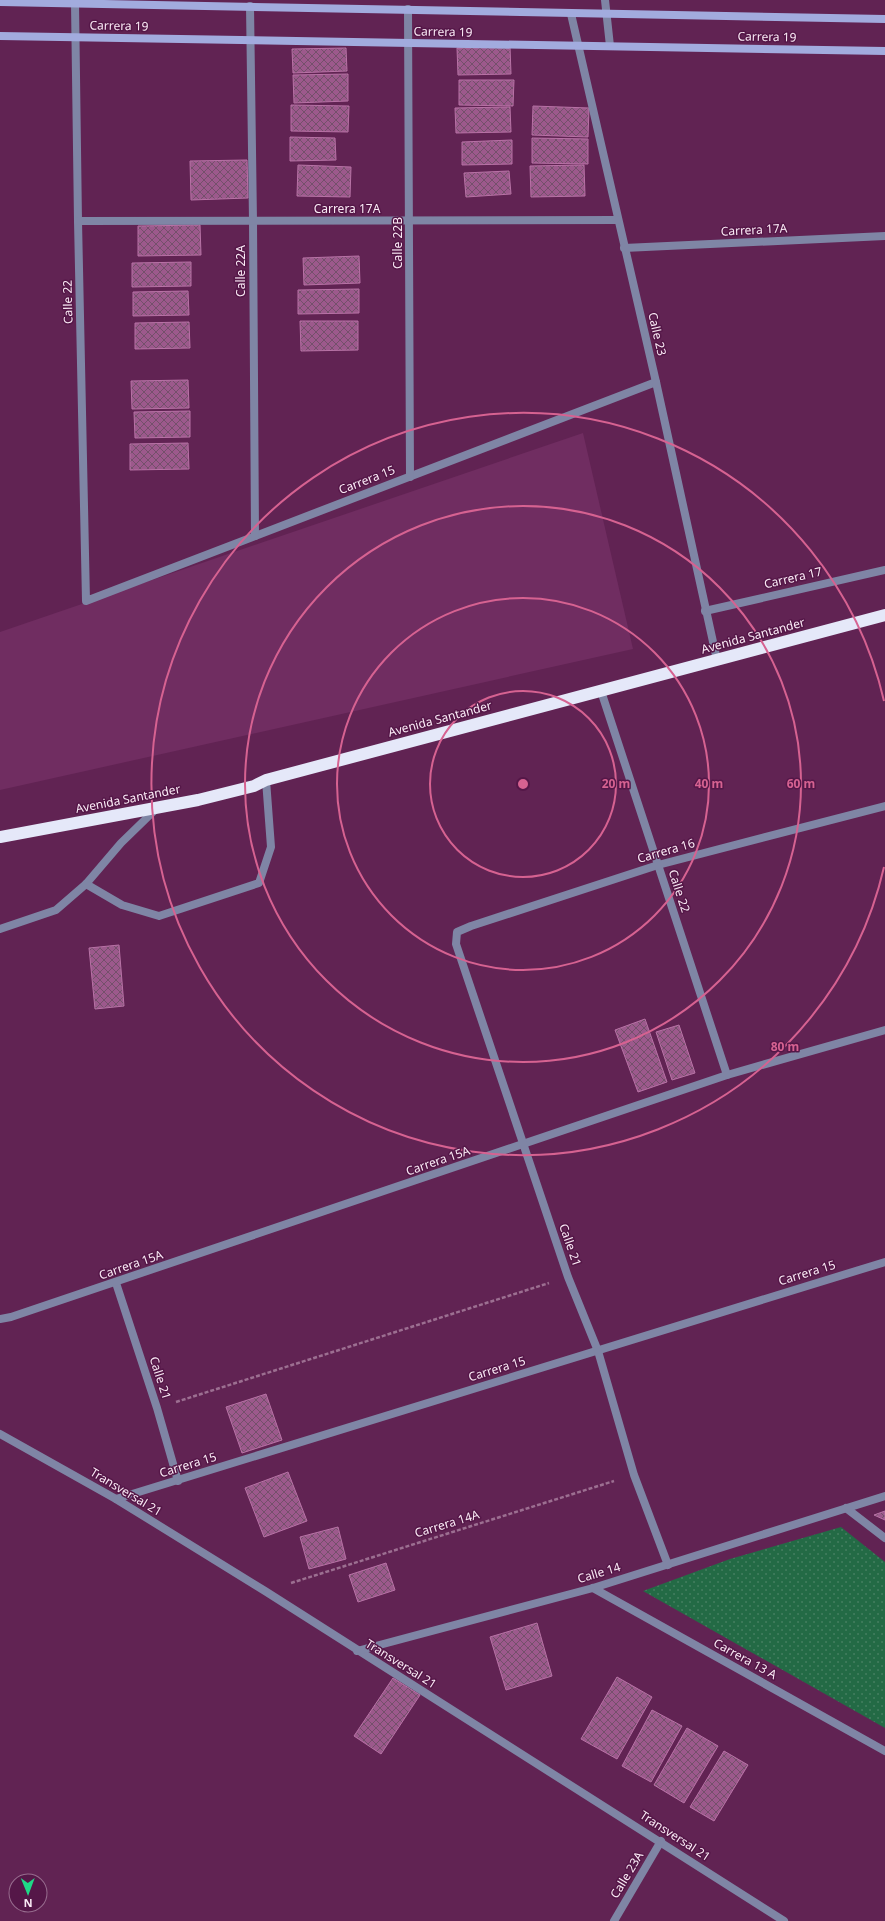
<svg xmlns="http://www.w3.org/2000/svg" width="885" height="1921" viewBox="0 0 885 1921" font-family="'Noto Sans',sans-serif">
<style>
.built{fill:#702d61}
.grass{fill:url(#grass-dots)}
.building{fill:url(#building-cross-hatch);stroke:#b873a6}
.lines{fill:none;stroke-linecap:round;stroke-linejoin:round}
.path{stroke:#9c6f91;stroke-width:2.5;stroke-dasharray:4 2;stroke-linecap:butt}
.lane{stroke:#7f85a5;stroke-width:8}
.street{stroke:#7f85a5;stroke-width:8}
.secondary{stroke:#a2abde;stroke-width:8}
.highway{stroke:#e5e8f9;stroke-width:12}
.ring{fill:none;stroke:#d66291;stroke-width:2}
.labels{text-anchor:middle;stroke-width:3;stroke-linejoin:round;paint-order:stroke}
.street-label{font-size:12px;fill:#fbebf6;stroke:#551748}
.centre{fill:#d66291;stroke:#551748;stroke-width:2}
.ring-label{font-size:12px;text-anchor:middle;font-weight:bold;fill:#d66291;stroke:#551748;stroke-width:3;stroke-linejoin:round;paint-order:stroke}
</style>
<defs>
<pattern id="grass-dots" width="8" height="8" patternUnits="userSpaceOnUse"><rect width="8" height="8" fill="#236a45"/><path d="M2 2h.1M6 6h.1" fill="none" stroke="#447f60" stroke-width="1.8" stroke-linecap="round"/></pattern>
<pattern id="building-cross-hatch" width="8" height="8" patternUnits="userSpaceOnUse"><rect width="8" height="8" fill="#9c598c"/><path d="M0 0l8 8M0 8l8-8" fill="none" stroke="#74506b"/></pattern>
</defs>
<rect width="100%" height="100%" fill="#612353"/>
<path class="built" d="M583,433L633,649L0,790V632Z"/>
<path class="grass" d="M841,1527L885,1562V1728L643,1591L730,1559Z"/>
<g class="building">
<path d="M510,47L511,74L458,75L457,48Z"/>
<path d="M346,48L347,71L293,73L292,49Z"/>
<path d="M348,74V101L294,103L293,75Z"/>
<path d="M459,80H514L513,106L459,105Z"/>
<path d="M291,105L349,106L348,132L291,131Z"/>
<path d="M533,106L589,108L588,137L532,135Z"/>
<path d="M510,107L511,132L456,133L455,108Z"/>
<path d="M290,137L335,138L336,160L290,161Z"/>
<path d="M532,138L588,139V164L532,163Z"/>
<path d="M512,140V164L462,165V142Z"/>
<path d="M247,160L248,198L191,200L190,161Z"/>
<path d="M298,165L351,167L350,197L297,196Z"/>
<path d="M584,165L585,196L531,197L530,166Z"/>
<path d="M509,171L511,194L466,197L464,173Z"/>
<path d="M200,225L201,255L138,256V226Z"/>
<path d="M359,256L360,283L304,285L303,258Z"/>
<path d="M191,262V286L132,287V263Z"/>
<path d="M359,289V313L298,314V290Z"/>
<path d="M188,291L189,315L133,316V292Z"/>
<path d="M300,321H358V350L301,351Z"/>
<path d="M189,322L190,348L135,349V323Z"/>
<path d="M188,380L189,408L132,409L131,381Z"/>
<path d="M190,411V437L135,438L134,412Z"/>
<path d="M188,443L189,469L130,470V444Z"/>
<path d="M119,945L124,1006L95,1009L89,948Z"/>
<path d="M645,1019L667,1082L638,1092L615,1030Z"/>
<path d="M679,1025L695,1073L672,1080L656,1032Z"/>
<path d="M266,1394L282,1440L242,1453L226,1407Z"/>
<path d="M288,1472L307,1521L264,1537L245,1488Z"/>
<path d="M885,1511V1520L874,1515Z"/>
<path d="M338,1527L346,1559L309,1569L300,1537Z"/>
<path d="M386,1563L395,1590L358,1602L349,1575Z"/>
<path d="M537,1623L552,1676L506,1690L490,1637Z"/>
<path d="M617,1677L652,1697L617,1759L581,1739Z"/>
<path d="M393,1678L420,1695L381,1754L354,1736Z"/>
<path d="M652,1710L682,1726L651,1782L622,1766Z"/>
<path d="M687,1728L718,1746L684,1803L654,1785Z"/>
<path d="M724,1751L748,1765L714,1821L690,1807Z"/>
</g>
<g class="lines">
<g class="path">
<path d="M176,1402L549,1283"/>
<path d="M291,1583L614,1481"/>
</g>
<g class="lane">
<path d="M86,884L122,905L159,916L259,883L271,847L266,780"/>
<path d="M0,929L56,910L86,884L121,843L157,808"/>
</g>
<g class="street">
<path d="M605,0L610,46"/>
<path d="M75,3L78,221L86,601L656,382"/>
<path d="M250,6L253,221L255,536"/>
<path d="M408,9L410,477"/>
<path d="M571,14L656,382L717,660"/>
<path d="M78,221L617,220"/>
<path d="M624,248L885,236"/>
<path d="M705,611L885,570"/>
<path d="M601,691L727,1075"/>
<path d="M116,1283L157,1408L178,1481"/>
<path d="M0,1319L11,1317L727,1075L885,1030"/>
<path d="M0,1434L116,1499L265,1591L784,1921"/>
<path d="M116,1499L885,1262"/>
<path d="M846,1508L885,1538"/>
<path d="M668,1565L634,1475L598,1351L568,1277L456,944L457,932L471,926L658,865L885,806"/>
<path d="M593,1588L885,1751"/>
<path d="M357,1651L593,1588L885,1496"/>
<path d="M614,1921L661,1841"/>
</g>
<g class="secondary">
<path d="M0,2L885,19"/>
<path d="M0,36L885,51"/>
</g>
<path class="highway" d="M0,837L198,800L254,786L266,780L885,615"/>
</g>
<g class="ring">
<circle cx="523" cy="784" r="93"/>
<circle cx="523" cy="784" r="186"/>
<circle cx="523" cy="784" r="278"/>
<path d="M884 867A371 371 0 1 1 884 701"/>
</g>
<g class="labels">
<g class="street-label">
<text transform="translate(119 26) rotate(1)" y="4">Carrera 19</text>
<text transform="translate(443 32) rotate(1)" y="4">Carrera 19</text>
<text transform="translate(767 37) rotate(1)" y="4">Carrera 19</text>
<text x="347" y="213">Carrera 17A</text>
<text transform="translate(754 230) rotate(-3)" y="4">Carrera 17A</text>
<text transform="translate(398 243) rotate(-90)" y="4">Calle 22B</text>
<text transform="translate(241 271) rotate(-90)" y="4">Calle 22A</text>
<text transform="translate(68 302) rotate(-91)" y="4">Calle 22</text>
<text transform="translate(657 334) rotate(77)" y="4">Calle 23</text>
<text transform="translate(367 480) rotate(-21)" y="4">Carrera 15</text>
<text transform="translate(793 578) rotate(-13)" y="4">Carrera 17</text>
<text transform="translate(753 636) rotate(-15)" y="4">Avenida Santander</text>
<text transform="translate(440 719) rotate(-15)" y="4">Avenida Santander</text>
<text transform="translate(128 799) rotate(-11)" y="4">Avenida Santander</text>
<text transform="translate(666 851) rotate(-16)" y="4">Carrera 16</text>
<text transform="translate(679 891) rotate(72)" y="4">Calle 22</text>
<text transform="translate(438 1161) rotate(-19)" y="4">Carrera 15A</text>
<text transform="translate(570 1245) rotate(71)" y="4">Calle 21</text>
<text transform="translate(131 1265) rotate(-19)" y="4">Carrera 15A</text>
<text transform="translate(807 1273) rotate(-17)" y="4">Carrera 15</text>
<text transform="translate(497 1369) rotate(-17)" y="4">Carrera 15</text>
<text transform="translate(160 1378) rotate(72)" y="4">Calle 21</text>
<text transform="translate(188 1465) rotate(-17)" y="4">Carrera 15</text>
<text transform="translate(126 1492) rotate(31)" y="4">Transversal 21</text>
<text transform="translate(447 1524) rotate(-17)" y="4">Carrera 14A</text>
<text transform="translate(599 1573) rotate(-17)" y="4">Calle 14</text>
<text transform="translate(745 1659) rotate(29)" y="4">Carrera 13 A</text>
<text transform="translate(401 1664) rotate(32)" y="4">Transversal 21</text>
<text transform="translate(675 1836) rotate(33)" y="4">Transversal 21</text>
<text transform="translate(627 1875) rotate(-59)" y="4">Calle 23A</text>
</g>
</g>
<circle cx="523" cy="784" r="6" class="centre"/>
<g class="ring-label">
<text x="616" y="788">20 m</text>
<text x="709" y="788">40 m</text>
<text x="801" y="788">60 m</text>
<text x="785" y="1051">80 m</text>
</g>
<g transform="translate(28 1893) rotate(179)"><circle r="19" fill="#551748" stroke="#976c8e"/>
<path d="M0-3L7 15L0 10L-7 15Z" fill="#1fd887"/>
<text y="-6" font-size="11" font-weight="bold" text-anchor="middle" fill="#fbebf6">N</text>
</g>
</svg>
